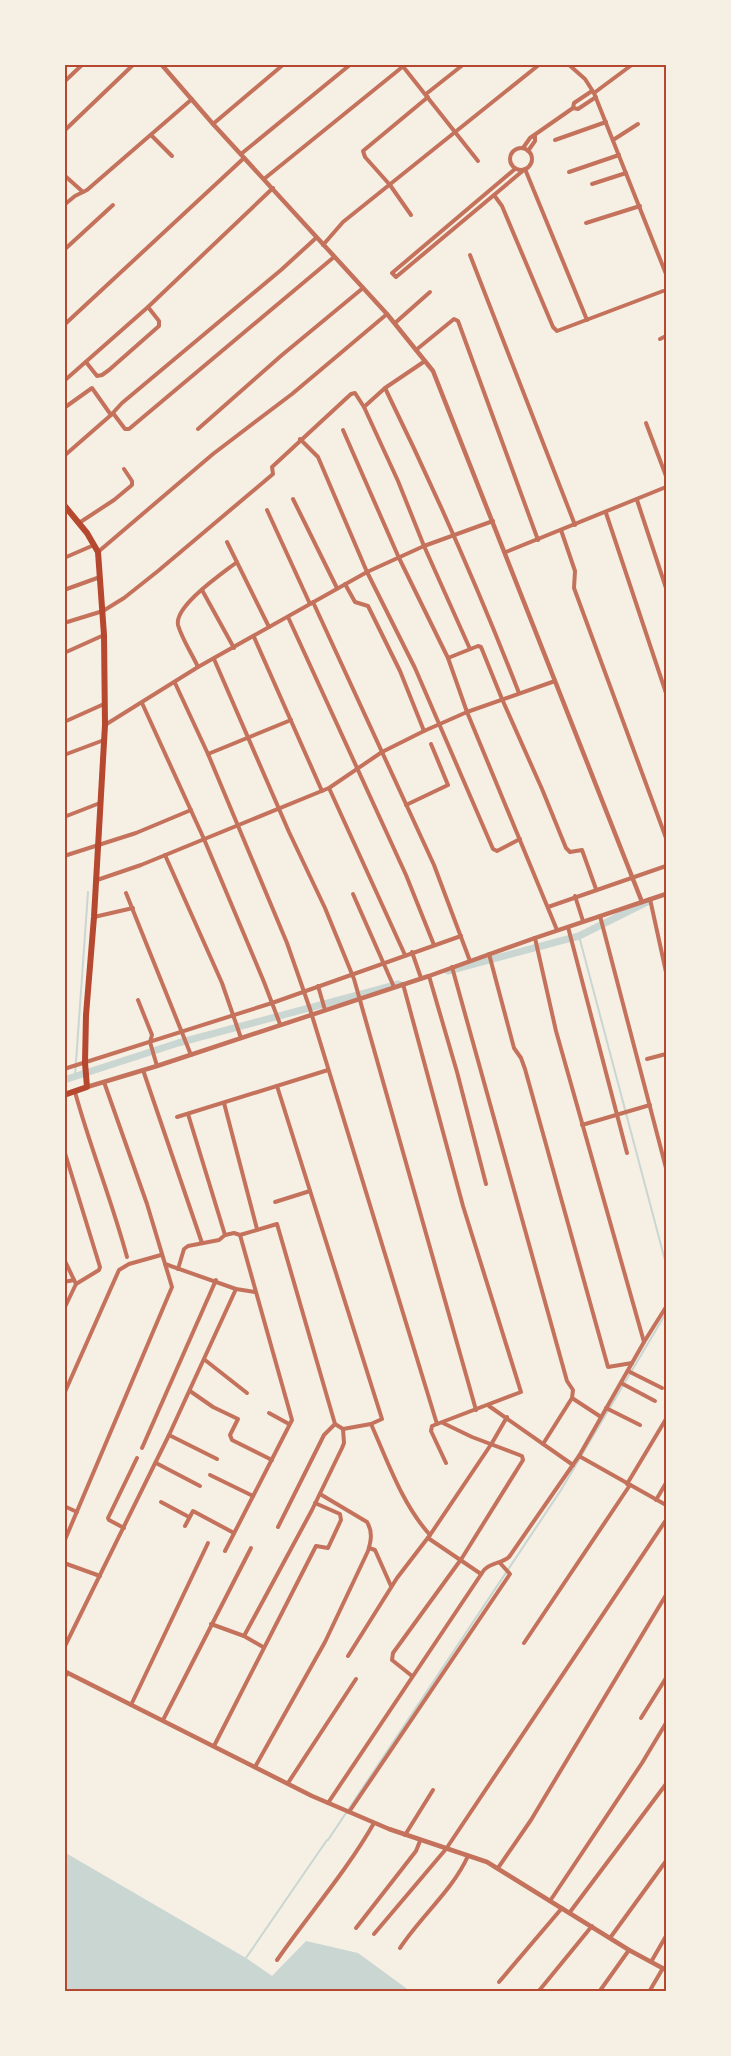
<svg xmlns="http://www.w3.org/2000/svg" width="731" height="2056" viewBox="0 0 731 2056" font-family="'Alegreya Sans',sans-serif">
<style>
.water{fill:#c9d6d2}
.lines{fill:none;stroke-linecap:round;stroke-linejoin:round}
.stream{stroke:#c9d6d2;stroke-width:2}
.canal{stroke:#c9d6d2;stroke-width:7}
.minor{stroke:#c5725c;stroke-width:4}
.tertiary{stroke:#c5725c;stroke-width:4.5}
.primary{stroke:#b5482f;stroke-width:6}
.neatline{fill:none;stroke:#b5482f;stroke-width:2}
</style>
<rect width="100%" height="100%" fill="#f6efe4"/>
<path class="water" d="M64,1852L246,1958L272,1976L306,1941L358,1953L410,1991H65Z"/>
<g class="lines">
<g class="stream">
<path d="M579,936L666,1264"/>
<path d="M75,1076L88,892"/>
<path d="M328,1840L561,1490L666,1313"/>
<path d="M246,1958L327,1840"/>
</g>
<g class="canal">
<path d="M448,971L579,936L649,901"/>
<path d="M64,1080L178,1043L399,984"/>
</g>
<g class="minor">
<path d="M401,64L478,161"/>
<path d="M568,64L585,79L594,93L666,274"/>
<path d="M64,82L83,64"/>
<path d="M594,93L633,64"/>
<path d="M426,94L464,64"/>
<path d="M573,108L578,109L596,97"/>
<path d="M213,124L284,64"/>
<path d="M64,131L134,64"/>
<path d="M151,135L172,156"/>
<path d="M555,140L606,122"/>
<path d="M613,140L638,124"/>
<path d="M523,148L530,138L573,108L574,103L592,91"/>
<circle cx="521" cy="159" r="11"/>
<path d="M528,151L535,141V136"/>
<path d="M241,154L351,64"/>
<path d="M515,169L392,273L396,277L525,169L587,320"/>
<path d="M569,172L619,155"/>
<path d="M64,175L83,192"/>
<path d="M264,179L406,64"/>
<path d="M592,184L626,173"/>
<path d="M494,195L502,206L553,327L557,331L663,291"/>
<path d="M64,205L75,196L87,190L192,99"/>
<path d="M411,215L390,185L365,157L363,151L428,97"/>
<path d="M586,223L640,206"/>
<path d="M323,245L343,222L540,64"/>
<path d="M64,250L113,205"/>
<path d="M470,255L575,525"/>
<path d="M395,323L430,292"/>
<path d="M64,325L244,158"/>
<path d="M660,339L666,336"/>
<path d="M416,350L454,319L458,321L538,540"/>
<path d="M86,362L97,376L102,375L109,370L159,326V321L148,307"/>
<path d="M64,381L148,307L273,188"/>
<path d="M385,388C434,488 479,590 519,693"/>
<path d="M364,407L385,388L425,361"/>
<path d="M64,408L92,388L111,415"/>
<path d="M113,413L125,429H129L334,257"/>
<path d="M646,423L666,476"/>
<path d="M198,429L282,355L363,288"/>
<path d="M343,430L399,558L448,658L467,712L557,930"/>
<path d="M300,439L318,457L367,572L415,668L493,849L497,851L520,839"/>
<path d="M64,456L111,415L122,403L281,270L316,238"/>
<path d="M293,499L337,588"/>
<path d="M637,500L666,588"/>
<path d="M267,510L310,604"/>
<path d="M606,513L666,693"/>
<path d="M79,523L114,500L132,485V481L124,469"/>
<path d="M561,530L575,571L574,588L666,838"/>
<path d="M227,542L269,627"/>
<path d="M98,552L213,454L292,394L387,314"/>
<path d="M506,552L666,487"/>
<path d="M64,558L94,545"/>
<path d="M345,584L355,602L368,606L400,671L424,731"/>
<path d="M64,590L100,577"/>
<path d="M202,590L234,648"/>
<path d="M313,602L434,865L470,961"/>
<path d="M288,617L406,875L434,945"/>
<path d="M64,623L103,611L124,598L158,571L273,474L272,467L351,394L355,393L364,407L398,481L424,546L470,649"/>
<path d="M254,637L322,791"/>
<path d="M64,653L104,635"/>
<path d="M448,658L478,646L481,647L502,699L542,789L566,848L570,852L582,850L596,889"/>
<path d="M214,659L289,832L325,908L354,979L476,1410"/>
<path d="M198,667C192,654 182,639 178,625C174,606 223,573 237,562"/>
<path d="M175,683L208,754L287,943L310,1009L437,1424L432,1426L431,1431L446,1463"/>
<path d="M142,703L204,839L264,982L280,1024"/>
<path d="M64,722L104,704"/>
<path d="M105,725L198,667L367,572L424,546L493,521"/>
<path d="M208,754L291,720"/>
<path d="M64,755L104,740"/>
<path d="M329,788L405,955"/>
<path d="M406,805L448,785L431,744"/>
<path d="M64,817L100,803"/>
<path d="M165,855L222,983L241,1038"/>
<path d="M64,856L136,833L191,810"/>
<path d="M97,880L141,865L329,788L382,752L424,731L467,712L555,681"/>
<path d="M126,893L191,1055"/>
<path d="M353,894L394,987"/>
<path d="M575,896L583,921"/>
<path d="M650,899L666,972"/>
<path d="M548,907L666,866"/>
<path d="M600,916L666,1168"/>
<path d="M94,917L133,908"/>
<path d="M568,927L627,1153"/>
<path d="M535,938L556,1031L644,1342"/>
<path d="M412,952L421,978"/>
<path d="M489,954L514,1048L521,1058L525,1069L608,1367L632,1363"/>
<path d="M452,967L567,1381L573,1390L572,1398L543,1444"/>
<path d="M429,976L457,1072L486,1184"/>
<path d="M403,984L463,1206L521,1392L437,1424"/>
<path d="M318,986L325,1010"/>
<path d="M138,1000L152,1035L150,1042L157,1066"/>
<path d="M647,1059L666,1054"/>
<path d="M64,1069L272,1003L461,936"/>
<path d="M143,1070L202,1243"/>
<path d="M75,1092C90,1147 112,1201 127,1257"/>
<path d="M224,1103L257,1229"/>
<path d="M188,1114L225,1235"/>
<path d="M177,1117L328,1070"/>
<path d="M582,1125L650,1105"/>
<path d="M64,1150L100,1267L99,1270L76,1284L64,1309"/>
<path d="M275,1202L310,1191"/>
<path d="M64,1259L76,1284"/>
<path d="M165,1264L236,1289L255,1292"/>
<path d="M178,1269L184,1249L188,1246L219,1240L225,1235L234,1233L240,1235L277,1224L335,1424L343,1429L371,1424L382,1419L277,1086"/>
<path d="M64,1282L74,1280"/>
<path d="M205,1360L247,1393"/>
<path d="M628,1371L662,1388"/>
<path d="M621,1383L655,1401"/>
<path d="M190,1391L213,1407L238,1419L230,1435L232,1440L272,1460"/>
<path d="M64,1394L119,1270L129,1264L161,1255"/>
<path d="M572,1398L601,1417"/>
<path d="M489,1406L573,1465"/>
<path d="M606,1408L640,1425"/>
<path d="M269,1413L289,1424"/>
<path d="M371,1424C388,1462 402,1504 430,1535"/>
<path d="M169,1435L217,1459"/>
<path d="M142,1448L216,1280"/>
<path d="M579,1456L666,1505"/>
<path d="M156,1463L200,1486"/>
<path d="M210,1475L253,1496"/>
<path d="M627,1484L666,1419"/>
<path d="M656,1500L666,1483"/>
<path d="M161,1502L189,1517"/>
<path d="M64,1506L77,1512"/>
<path d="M185,1526L193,1511L234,1533"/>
<path d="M278,1527L324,1435L335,1424"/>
<path d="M124,1528L109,1520L108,1518L137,1458"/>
<path d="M428,1538L481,1574"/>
<path d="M64,1542L172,1287L147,1204L104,1082"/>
<path d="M369,1548L375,1550L391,1586"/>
<path d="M225,1551L292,1420L240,1235"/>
<path d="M64,1563L100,1576"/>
<path d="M211,1624L244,1636L263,1647"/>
<path d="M244,1636L312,1510L342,1448L344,1443L343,1429"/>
<path d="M524,1643L630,1485"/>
<path d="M64,1648L169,1435L236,1289"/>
<path d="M348,1656L397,1578L430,1535L492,1443L507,1417"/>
<path d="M412,1676L392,1660L393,1653L462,1558L523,1460L522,1456L472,1437L443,1423"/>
<path d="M64,1679L67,1673"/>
<path d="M131,1705L208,1543"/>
<path d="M641,1718L666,1678"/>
<path d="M163,1720L251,1548"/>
<path d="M214,1746L316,1546L328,1548L341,1520L340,1514L315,1503"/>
<path d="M255,1767L325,1642L368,1551C371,1541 373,1532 367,1522L320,1494"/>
<path d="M288,1783L356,1679"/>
<path d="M328,1803L484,1570C491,1562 501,1564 509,1557L579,1456L644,1342L666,1307"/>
<path d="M349,1812L510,1574L500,1563"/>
<path d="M405,1835L433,1790"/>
<path d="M498,1868L531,1820L666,1595"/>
<path d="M550,1901L642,1763L666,1723"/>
<path d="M570,1912L666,1784"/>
<path d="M356,1928L402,1869L416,1851L420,1841"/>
<path d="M374,1934L446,1849L666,1520"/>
<path d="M610,1938L666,1861"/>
<path d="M400,1948C421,1916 452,1891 468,1856"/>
<path d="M277,1960C309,1914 346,1872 374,1823"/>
<path d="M651,1962L666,1936"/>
<path d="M499,1982L562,1908"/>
<path d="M538,1992L592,1926"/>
<path d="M599,1992L629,1950"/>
<path d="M649,1992L663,1968"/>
</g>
<g class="tertiary">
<path d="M161,64L213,124L387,314L433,371L642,902"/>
<path d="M87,1087L157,1066L429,976L535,938L666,894"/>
<path d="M64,1671L312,1796L389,1829L487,1862L629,1950L666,1970"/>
</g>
<path class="primary" d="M64,505L87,533L98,552L104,635L105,725L94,917L86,1015L85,1063L87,1087L64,1095"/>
</g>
<rect width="731" height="2056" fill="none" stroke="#f6efe4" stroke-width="132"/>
<rect x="66" y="66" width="599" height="1924" class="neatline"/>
</svg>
